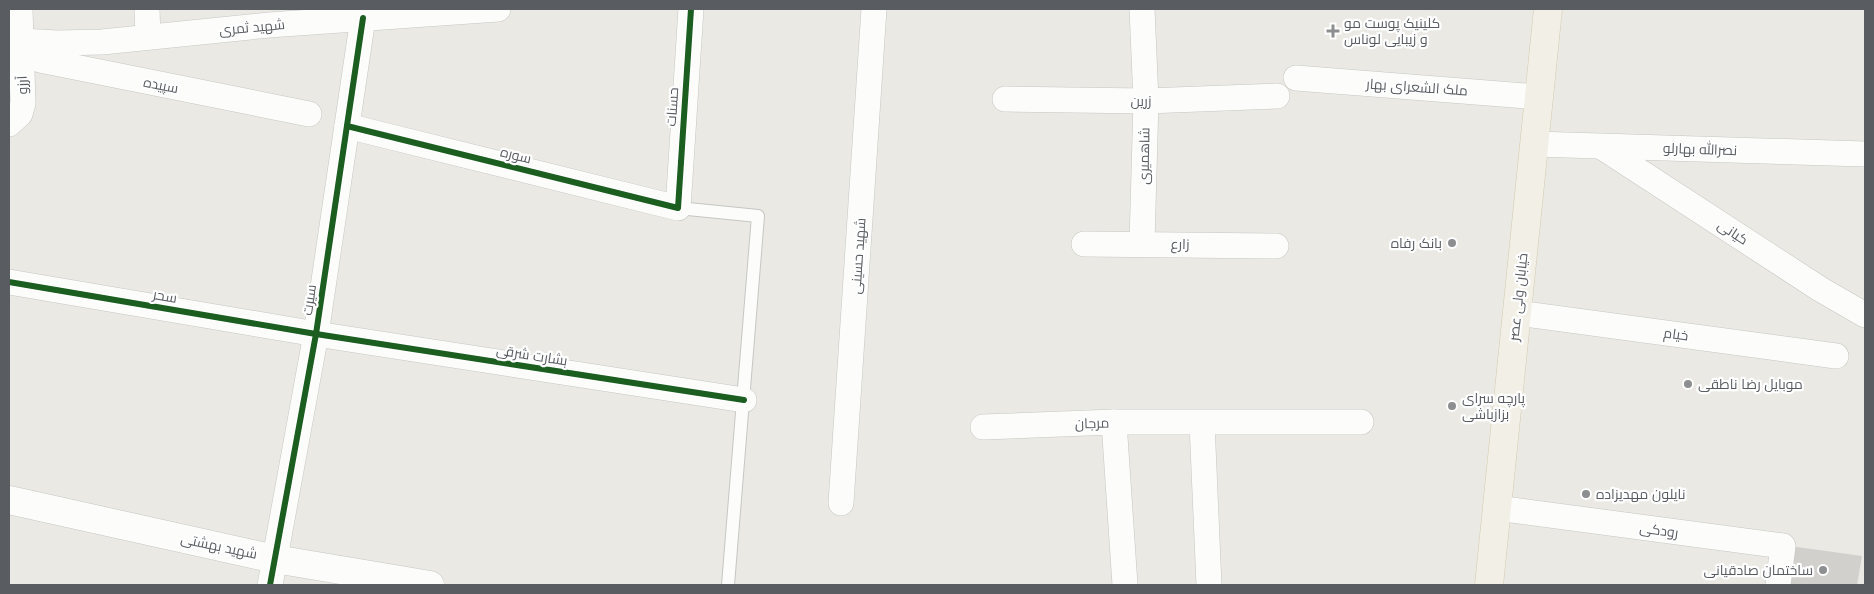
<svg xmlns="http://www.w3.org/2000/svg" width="1874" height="594" viewBox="0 0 1874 594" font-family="Poppins,Cairo,sans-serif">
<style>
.building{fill:#d2d0cd}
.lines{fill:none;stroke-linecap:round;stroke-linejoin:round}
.lane-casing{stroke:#c6c6c4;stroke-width:14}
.street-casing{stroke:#c6c6c4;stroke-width:26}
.secondary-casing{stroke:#c6c7c5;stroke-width:29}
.primary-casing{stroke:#d3c9b0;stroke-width:29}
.lane{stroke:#fcfcfb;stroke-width:12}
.street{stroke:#fcfcfb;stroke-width:25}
.secondary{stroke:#fcfcfb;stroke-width:28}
.primary{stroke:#f2f0e6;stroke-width:28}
.cycleway-casing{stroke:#fff;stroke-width:9}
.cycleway{stroke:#1b5e20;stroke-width:6}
.poi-dot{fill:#8c8e8f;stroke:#fff;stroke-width:2}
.labels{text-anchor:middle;stroke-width:4.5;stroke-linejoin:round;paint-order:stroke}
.poi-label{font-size:14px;fill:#595d62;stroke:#fff;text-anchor:start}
.street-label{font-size:14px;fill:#595d62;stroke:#fff}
</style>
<rect width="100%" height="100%" fill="#eae9e3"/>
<path class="building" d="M1790,546L1862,556L1857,585H1785Z"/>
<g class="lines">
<g class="lane-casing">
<path id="lane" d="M678,208L758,216L728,585"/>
</g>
<g class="street-casing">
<g id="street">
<path d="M147,9L148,37"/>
<path d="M1142,9L1146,101L1142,243"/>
<path d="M9,33L21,41L57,43L102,42L269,25L498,9"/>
<path d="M21,41L40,60L309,114"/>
<path d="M1296,78L1539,97"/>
<path d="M1005,99L1146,101L1277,96"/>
<path d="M9,124L20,114L23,103L20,9"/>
<path d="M347,126L678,208L691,9"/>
<path d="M1534,144L1865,154"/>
<path d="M1602,147L1820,289L1865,315"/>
<path d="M1084,244L1276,246"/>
<path d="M9,282L316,334L744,400"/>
<path d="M1517,313L1836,356"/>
<path d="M1114,422L1125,585"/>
<path d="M1202,423L1209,585"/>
<path d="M983,427L1114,422H1361"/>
<path d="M841,503L874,9"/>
<path d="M1497,508L1783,546L1778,585"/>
<path d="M270,585L316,334L363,18"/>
</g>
</g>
<g class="secondary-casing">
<path id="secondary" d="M9,500L275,559L430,585"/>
</g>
<g class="primary-casing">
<path id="primary" d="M1489,585L1548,9"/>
</g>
<use href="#lane" class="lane"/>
<use href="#street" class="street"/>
<use href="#secondary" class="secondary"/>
<use href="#primary" class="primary"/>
<g class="cycleway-casing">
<g id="cycleway">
<path d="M347,126L678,208L691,9"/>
<path d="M9,282L316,334L744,400"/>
<path d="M270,585L316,334L363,18"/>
</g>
</g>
<use href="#cycleway" class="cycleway"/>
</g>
<g class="poi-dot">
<path d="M1330.5 23.5h5v5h5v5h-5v5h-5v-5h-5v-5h5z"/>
<circle cx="1452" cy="243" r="5"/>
<circle cx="1688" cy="384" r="5"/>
<circle cx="1452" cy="406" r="5"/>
<circle cx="1586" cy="494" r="5"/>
<circle cx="1823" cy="570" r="5"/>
</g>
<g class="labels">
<g class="poi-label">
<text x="1344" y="28">کلینیک پوست مو<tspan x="1344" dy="16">و زیبایی لوناس</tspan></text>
<text x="1442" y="248" text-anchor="end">بانک رفاه</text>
<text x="1698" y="389">موبایل رضا ناطقی</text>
<text x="1462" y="403">پارچه سرای<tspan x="1462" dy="16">بزازباشی</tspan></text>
<text x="1596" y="499">نایلون مهدیزاده</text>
<text x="1813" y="575" text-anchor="end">ساختمان صادقیانی</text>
</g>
<g class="street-label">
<text transform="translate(252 27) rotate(-5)" y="5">شهید ثمری</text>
<text transform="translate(22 85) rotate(-92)" y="5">آرزو</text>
<text transform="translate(161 85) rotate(11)" y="5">سپیده</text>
<text transform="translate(1417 87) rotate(4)" y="5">ملک الشعرای بهار</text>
<text x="1141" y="106">زرین</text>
<text transform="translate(672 107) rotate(-86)" y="5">حسنات</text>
<text transform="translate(1700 149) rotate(2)" y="5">نصرالله بهارلو</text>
<text transform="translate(516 155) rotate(14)" y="5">سوره</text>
<text transform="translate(1144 156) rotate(-89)" y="5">شاهمیری</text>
<text transform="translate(1733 232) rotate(33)" y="5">کیانی</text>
<text transform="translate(1180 244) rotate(1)" y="5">زارع</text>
<text transform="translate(858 256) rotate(-86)" y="5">شهید حسینی</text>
<text transform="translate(165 296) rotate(10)" y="5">سحر</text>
<text transform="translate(1518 297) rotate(-84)" y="5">خیابان ولی عصر</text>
<text transform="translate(309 300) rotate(-82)" y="5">سیرت</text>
<text transform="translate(1676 334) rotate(8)" y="5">خیام</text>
<text transform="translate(532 355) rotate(9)" y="5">بشارت شرقی</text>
<text transform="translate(1092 423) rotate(-2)" y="5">مرجان</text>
<text transform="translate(1659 530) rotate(8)" y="5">رودکی</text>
<text transform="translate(219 546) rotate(12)" y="5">شهید بهشتی</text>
</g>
</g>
<rect width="1874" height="594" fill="none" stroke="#595d62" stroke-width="20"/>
</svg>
